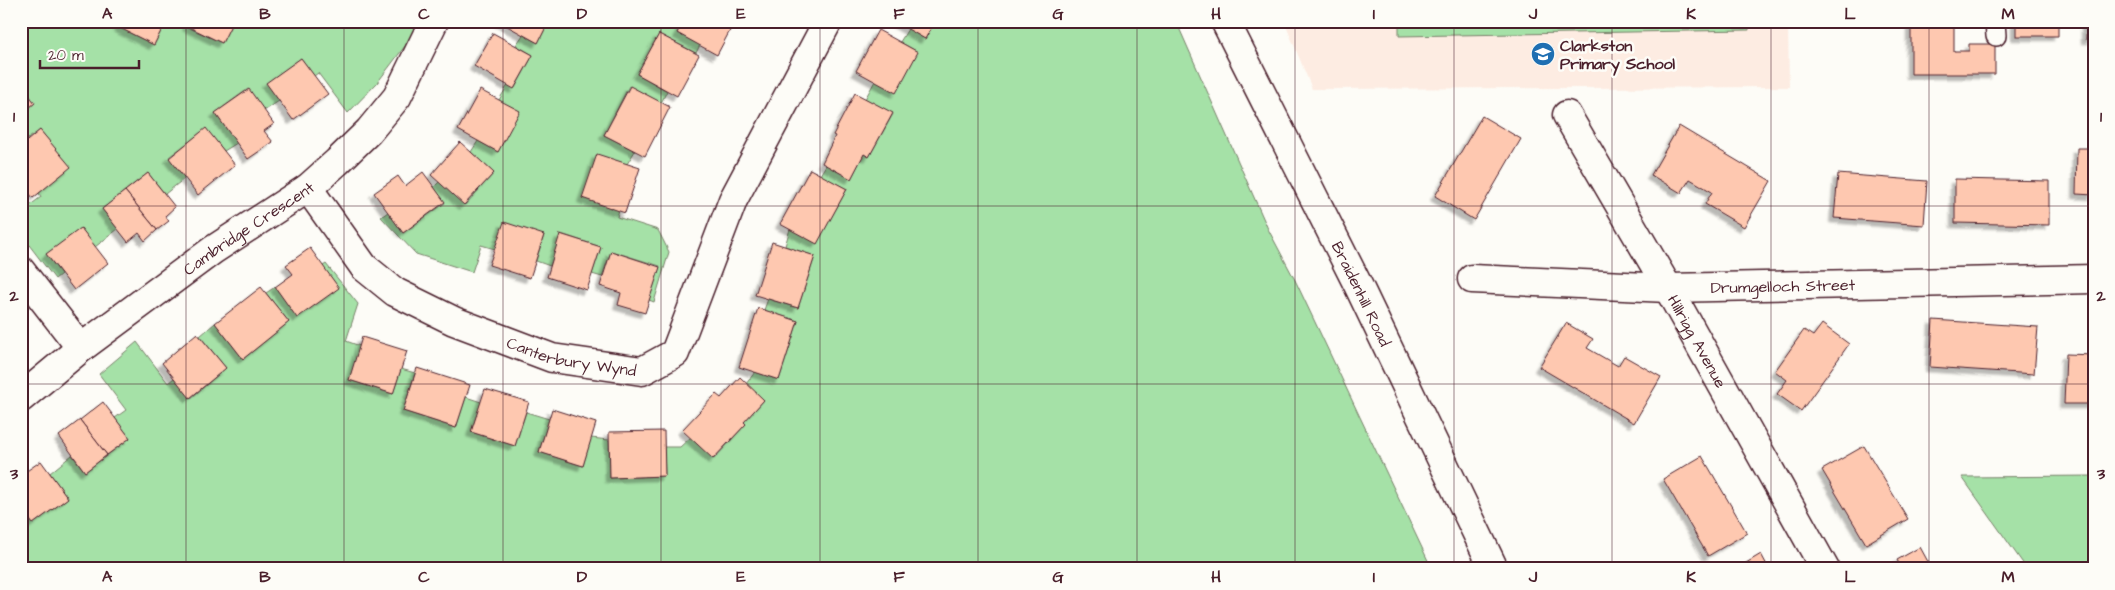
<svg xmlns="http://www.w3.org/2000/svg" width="2115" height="590" viewBox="0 0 2115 590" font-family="'Architects Daughter',sans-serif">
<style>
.built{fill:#fdece2}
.green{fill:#a5e1a7;stroke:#788069}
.building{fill:#fec8b0;stroke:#4a1f2b;filter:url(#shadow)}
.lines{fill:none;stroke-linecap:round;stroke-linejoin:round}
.service-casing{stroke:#4a1f2b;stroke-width:22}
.minor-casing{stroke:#4a1f2b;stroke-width:31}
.tertiary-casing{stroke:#4a1f2b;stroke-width:31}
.service{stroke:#fdfcf7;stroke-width:19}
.minor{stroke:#fdfcf7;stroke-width:28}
.tertiary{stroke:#fdfcf7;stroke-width:28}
.grid{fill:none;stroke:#4a1f2b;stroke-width:1;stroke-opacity:0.55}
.labels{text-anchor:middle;stroke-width:5;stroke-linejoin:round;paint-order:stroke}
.poi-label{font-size:16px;font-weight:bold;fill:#4a1f2b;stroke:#fdfcf7;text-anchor:start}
.street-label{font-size:16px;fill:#4a1f2b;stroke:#fdfcf7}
.neatline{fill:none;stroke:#4a1f2b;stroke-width:2}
.grid-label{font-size:16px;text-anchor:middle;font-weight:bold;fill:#4a1f2b}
</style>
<defs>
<filter id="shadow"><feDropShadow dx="-4.5" dy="4.5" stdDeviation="1" flood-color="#0004"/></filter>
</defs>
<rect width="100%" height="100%" fill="#fdfcf7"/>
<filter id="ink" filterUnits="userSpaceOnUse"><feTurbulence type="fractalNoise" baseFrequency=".02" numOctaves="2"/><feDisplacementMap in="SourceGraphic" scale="10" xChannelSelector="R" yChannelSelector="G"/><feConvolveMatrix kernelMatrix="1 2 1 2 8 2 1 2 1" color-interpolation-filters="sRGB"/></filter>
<g filter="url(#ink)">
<path class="built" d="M1284,21H1788L1789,87L1312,89Z"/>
<g class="green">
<path d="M21,21H121L118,27L154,45L166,21H190L187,27L222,43L233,21H424L377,83L348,113L318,73L314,76L301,58L267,83L279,101L264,111L248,89L215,113L237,143L224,151L206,129L169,157L185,178L165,194L148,173L102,209L118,229L95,247L81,228L47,255L61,274L55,279L23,237L21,212L41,197L39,193L70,167L40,130L21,144V114L35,103L21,85Z"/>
<path d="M549,21H684L677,33L700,45L696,53L659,34L637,74L667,91L661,103L629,86L604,135L635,151L627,164L582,198L619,210L617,217L658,230L669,252L654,302L649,300L660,266L611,251L602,277L592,274L601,247L561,234L550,266L536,261L544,235L495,249L481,245L472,272L416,254L381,217L388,212L403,233L445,203L434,187L439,182L465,205L494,173L471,152L478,141L498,152L499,100L508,85L515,88L533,55L516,45L523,35L538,43Z"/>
<path d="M935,21H1176L1268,229L1295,280L1432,569H21V508L33,524L68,498L50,473L72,455L85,472L130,438L115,418L126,410L99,374L137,342L168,383L174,378L191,398L226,368L200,336L215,323L243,359L289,322L266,293L275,287L297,317L323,266L326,264L358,304L346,341L360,346L349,380L393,394L401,369L415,373L403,411L456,428L466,397L481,402L471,432L515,446L526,412L549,419L539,452L583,466L591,438L609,440L610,478L665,476L664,447H680L691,437L714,459L746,424L744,422L764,400L746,384L755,372L779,380L798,321L764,310L768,299L798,308L815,256L785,246L790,229L817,243L847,189L820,175L826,165L851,179L864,154L869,157L893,114L865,99L875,81L918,52L900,42L908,29L925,39Z"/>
<path d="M1399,21H1749V30L1399,36Z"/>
<path d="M2094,476V569H2027L1962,477Z"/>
</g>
<g class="building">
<path d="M121,21H166L154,45L118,27Z"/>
<path d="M190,21H233L222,43L187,26Z"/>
<path d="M498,21H549L538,43Z"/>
<path d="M684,21H735L717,55L677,33Z"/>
<path d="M894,21H935L925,39Z"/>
<rect x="2016" y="21" width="42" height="15"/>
<rect x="2086" y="21" width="8" height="18"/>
<path d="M1911,25H1954V51H1969V44H1995V74H1911Z"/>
<path d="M878,30L918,52L896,93L856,71Z"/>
<path d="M493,33L533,55L514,89L474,66Z"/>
<path d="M659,34L699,55L677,96L637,74Z"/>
<path d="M301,58L328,94L293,120L266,83Z"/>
<path d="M21,85L35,103L21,114Z"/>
<path d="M630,86L670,107L645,156L604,135Z"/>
<path d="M249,89L274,124L264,131L273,142L248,159L215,113Z"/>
<path d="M480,90L520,111L498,152L458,130Z"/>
<path d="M855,93L893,113L869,157L864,154L851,179L822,163L835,136L833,135Z"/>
<path d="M1482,116L1521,139L1474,220L1435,196Z"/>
<path d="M1679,126L1771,181L1744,227L1705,204L1712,192L1690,179L1681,193L1651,175Z"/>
<path d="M206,128L235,165L198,195L169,158Z"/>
<path d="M40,130L71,167L33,198L21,183V146Z"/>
<path d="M460,142L494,173L464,205L431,175Z"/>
<path d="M2077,148H2094V195L2076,194Z"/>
<path d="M597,154L640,168L625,213L582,198Z"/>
<path d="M810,169L847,189L817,244L780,224Z"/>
<path d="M423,172L445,202L403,233L374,193L398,176L405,186Z"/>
<path d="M148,173L175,207L165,216L169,221L157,230L125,191Z"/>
<path d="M1838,174L1927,181L1924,225L1834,218Z"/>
<path d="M1955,179L2049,181V225L1955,223Z"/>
<path d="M125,191L157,230L145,241L139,233L128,242L102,209Z"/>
<path d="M504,222L544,235L530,278L489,265Z"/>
<path d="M81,228L108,263L74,290L46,254Z"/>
<path d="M560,234L601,247L587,290L547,277Z"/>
<path d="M772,242L815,256L798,308L755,295Z"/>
<path d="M310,248L339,288L297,318L275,287L293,274L286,265Z"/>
<path d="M611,251L660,267L645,313L618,305L621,293L600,286Z"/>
<path d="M261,287L289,322L243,359L215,323Z"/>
<path d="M758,308L798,321L779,380L739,367Z"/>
<path d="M1933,320L2038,327L2034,374L1930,367Z"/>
<path d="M1566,323L1593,339L1587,348L1618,366L1624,356L1661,377L1634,423L1539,367Z"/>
<path d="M1822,324L1849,344L1801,411L1777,394L1787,380L1775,371L1804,330L1813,336Z"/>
<path d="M197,333L226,368L190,398L162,363Z"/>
<path d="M362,337L407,351L393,394L349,380Z"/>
<path d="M2066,354L2094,355V404H2064Z"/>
<path d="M417,368L470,385L456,428L403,411Z"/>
<path d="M740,377L764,400L744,422L746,424L713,459L682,430L716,394L721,398Z"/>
<path d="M485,389L529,402L515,446L471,432Z"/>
<path d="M103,402L130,438L107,455L80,420Z"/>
<path d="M552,409L596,423L583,466L539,452Z"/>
<path d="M80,420L107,455L85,472L59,436Z"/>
<path d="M664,431L665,476L610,478L609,432Z"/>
<path d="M1864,446L1908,519L1866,544L1822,470Z"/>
<path d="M1702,456L1747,533L1708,556L1663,479Z"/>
<path d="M41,461L68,498L33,524L21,508V475Z"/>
<path d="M1920,547L1932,569H1902L1897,560Z"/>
<path d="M1761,554L1769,569H1736Z"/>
</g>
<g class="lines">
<g class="service-casing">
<path id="service" d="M1995,21L1996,36"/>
</g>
<g class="minor-casing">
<g id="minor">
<path id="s1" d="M1567,115L1668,288L1825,569"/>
<path id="s2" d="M308,188L364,267L395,292L454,321L552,358L642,371L675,353L733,200L828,21"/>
<path d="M21,271L81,348"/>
<path id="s3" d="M1472,279L1668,288L2094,279"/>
<path id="s4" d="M21,398L81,348L213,250L308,188L337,162L369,131L397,97L434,21"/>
</g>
</g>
<g class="tertiary-casing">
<g id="tertiary">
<path id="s5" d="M1225,21L1358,285L1494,569"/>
</g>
</g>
<use href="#service" class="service"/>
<use href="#minor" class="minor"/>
<use href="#tertiary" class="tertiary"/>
</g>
</g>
<path class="grid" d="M186,21V569M344,21V569M503,21V569M661,21V569M820,21V569M978,21V569M1137,21V569M1295,21V569M1454,21V569M1612,21V569M1771,21V569M1929,21V569M21,206H2094M21,384H2094"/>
<defs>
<g id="school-disc" transform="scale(1.25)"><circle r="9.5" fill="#1f6fb2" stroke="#fdfcf7"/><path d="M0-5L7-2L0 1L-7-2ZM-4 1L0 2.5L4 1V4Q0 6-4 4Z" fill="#fff"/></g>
</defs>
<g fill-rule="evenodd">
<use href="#school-disc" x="1543" y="54"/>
</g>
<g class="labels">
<g class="poi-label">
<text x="1560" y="51">Clarkston<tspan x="1560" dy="18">Primary School</tspan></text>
</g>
<g class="street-label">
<text dy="6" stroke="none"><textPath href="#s4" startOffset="284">Cambridge Crescent</textPath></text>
<text dy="6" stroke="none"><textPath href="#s3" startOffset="311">Drumgelloch Street</textPath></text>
<text dy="6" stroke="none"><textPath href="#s5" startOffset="305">Braidenhill Road</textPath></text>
<text dy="6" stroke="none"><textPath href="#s1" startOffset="261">Hillrigg Avenue</textPath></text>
<text dy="6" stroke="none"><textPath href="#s2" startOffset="326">Canterbury Wynd</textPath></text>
</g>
</g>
<rect width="2115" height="590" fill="none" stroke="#fdfcf7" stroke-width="55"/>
<path d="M40 60v8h99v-8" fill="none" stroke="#4a1f2b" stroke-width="2.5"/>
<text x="48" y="60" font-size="15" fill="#4a1f2b" stroke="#fdfcf7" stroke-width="4" paint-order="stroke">20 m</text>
<rect x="28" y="28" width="2060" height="534" class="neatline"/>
<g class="grid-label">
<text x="107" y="19">A</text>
<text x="265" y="19">B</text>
<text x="424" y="19">C</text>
<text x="582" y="19">D</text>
<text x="741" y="19">E</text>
<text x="899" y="19">F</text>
<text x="1058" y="19">G</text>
<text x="1216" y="19">H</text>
<text x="1374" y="19">I</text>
<text x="1533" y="19">J</text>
<text x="1691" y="19">K</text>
<text x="1850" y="19">L</text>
<text x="2008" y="19">M</text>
<text x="14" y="122">1</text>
<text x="2101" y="122">1</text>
<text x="14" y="301">2</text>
<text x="2101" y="301">2</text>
<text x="14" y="479">3</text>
<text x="2101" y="479">3</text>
<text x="107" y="582">A</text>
<text x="265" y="582">B</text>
<text x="424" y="582">C</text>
<text x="582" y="582">D</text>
<text x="741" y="582">E</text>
<text x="899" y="582">F</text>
<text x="1058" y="582">G</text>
<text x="1216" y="582">H</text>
<text x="1374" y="582">I</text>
<text x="1533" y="582">J</text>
<text x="1691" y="582">K</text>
<text x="1850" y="582">L</text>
<text x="2008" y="582">M</text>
</g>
</svg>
